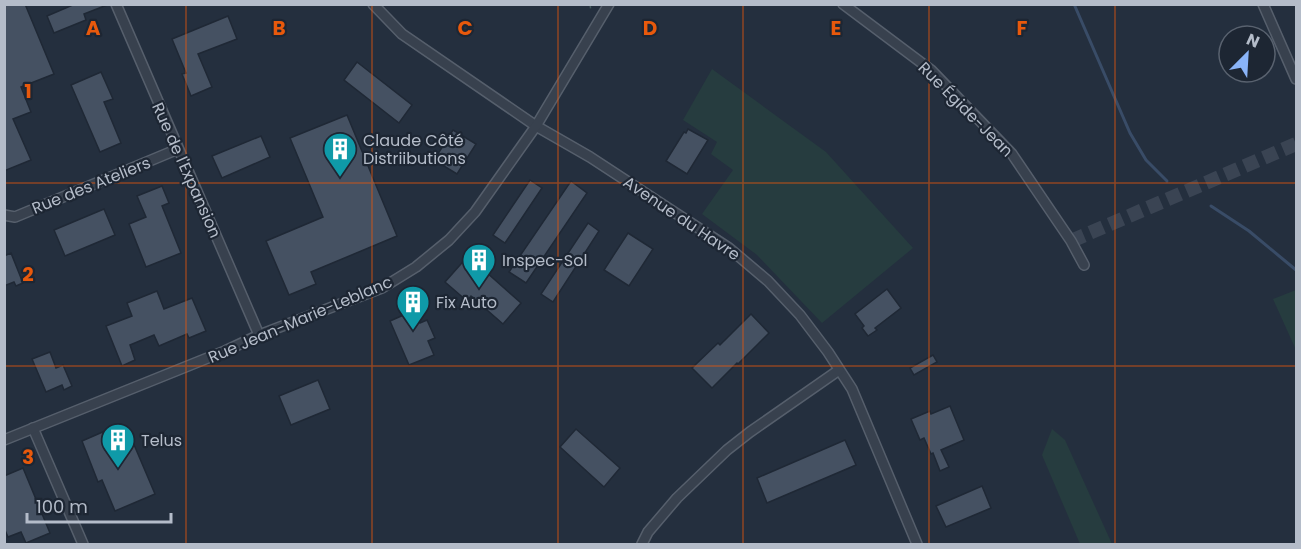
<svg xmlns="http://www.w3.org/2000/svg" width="1301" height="549" viewBox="0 0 1301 549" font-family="Poppins,sans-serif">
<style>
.green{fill:#263c3f}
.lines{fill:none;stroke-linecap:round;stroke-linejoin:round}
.stream{stroke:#394c67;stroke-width:3}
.building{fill:#455162;stroke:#1f2835;stroke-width:1.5}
.secondary-tunnel{stroke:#3a4453;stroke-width:14;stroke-dasharray:14 7;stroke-linecap:butt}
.minor-casing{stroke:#565f6c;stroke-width:12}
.path{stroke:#44595c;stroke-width:1.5;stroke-dasharray:4.5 4.5;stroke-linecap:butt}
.minor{stroke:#38414e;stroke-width:9}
.grid{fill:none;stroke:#e8590c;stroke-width:1.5;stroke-opacity:0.55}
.labels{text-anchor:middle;stroke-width:4.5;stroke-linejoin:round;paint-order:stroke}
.street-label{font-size:16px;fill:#b4bcc9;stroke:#1d2633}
.poi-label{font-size:16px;fill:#b4bcc9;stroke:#1d2633;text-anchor:start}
.grid-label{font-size:20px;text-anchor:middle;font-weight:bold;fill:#e8590c;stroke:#1d2633;stroke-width:4.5;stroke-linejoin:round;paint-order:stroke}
</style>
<rect width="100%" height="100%" fill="#242f3e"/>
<g class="green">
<path d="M712,69L826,152L913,248L822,323L757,255L702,214L733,170L711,154L717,142L683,120Z"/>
<path d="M1296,290V350L1273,299Z"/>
<path d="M1052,429L1065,440L1112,544H1080L1042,455Z"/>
</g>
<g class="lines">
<g class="stream">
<path d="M1074,4L1130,133L1146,160L1167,181"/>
<path d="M1211,206L1249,231L1296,270"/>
</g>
</g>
<g class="building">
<path d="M4,4H25L54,74L21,87L31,112L13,119L31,160L4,171Z"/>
<path d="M75,4L107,5L84,14L86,20L54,33L47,16Z"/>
<path d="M228,16L237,39L198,54L212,87L191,96L182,74L186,73L172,39Z"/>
<path d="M357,62L412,105L399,123L344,80Z"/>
<path d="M101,72L113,99L104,102L121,143L100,152L71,85Z"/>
<path d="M347,115L397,236L311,272L316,284L289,295L266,241L323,217L290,138Z"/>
<path d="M688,129L708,140L687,174L666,161L684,132L686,133Z"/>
<path d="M453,130L476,144L457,174L434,160Z"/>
<path d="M261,136L270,157L222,178L212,156Z"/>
<path d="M530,180L542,188L505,243L493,235Z"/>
<path d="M571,181L587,193L526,283L509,272Z"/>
<path d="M162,186L169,203L162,206L181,253L146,267L129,224L146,217L137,196Z"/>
<path d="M104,209L115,235L65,256L54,230Z"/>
<path d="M588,223L599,231L553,302L541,294Z"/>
<path d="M628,233L653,249L629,286L604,270Z"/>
<path d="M11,253L23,283L16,286L14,282L4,286V256Z"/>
<path d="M468,256L521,303L503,324L471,296L467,301L445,282Z"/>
<path d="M887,289L901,308L875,328L877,330L868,336L862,328L864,326L855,314Z"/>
<path d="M157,291L164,309L192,298L206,331L189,338L187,334L159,346L154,335L130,345L135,360L122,366L106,326L132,316L127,303Z"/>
<path d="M415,310L420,323L427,320L435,338L428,341L434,355L409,365L390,321Z"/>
<path d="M751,314L769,333L738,364L737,363L712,388L692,368L718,343L720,345Z"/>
<path d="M50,352L56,368L63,365L72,386L64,390L62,385L46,392L32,359Z"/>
<path d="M933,355L937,362L914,375L910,368Z"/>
<path d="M318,380L330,409L291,425L279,396Z"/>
<path d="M950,406L964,440L941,450L949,467L940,471L933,453L931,454L924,438L920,440L911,419L930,411L931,414Z"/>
<path d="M121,424L129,441L132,440L155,494L115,511L102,480L98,482L82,441Z"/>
<path d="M576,429L620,468L604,487L560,447Z"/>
<path d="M845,440L856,465L767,503L757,478Z"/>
<path d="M23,468L50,533L26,543L21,532L8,537L4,528V476Z"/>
<path d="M982,486L991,508L946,527L936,506Z"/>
</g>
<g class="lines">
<path class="secondary-tunnel" d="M1071,241L1296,144"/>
<g class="minor-casing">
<g id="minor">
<path d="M116,4L259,335"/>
<path d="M373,4L402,34L536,126L590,157L729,248L768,281L800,315L828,352L852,389L917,544"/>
<path d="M843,4L931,70L1012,154L1071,241L1084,265"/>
<path d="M1263,4L1296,79"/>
<path d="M4,215L15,217L178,149"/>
<path d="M33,428L83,544"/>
<path d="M4,440L225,351L259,335L382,288L416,267L449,240L475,212L536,126L609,4"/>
<path d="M642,544L648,532L677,498L727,450L750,432L839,370"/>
</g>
</g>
<path class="path" d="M590,4L591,12"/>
<use href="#minor" class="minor"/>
</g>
<path class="grid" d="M186,4V544M372,4V544M558,4V544M743,4V544M929,4V544M1115,4V544M4,183H1296M4,366H1296"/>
<defs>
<g id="building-pin" transform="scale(1.725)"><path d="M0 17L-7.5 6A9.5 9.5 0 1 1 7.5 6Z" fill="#0f9aa8" stroke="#1d2633"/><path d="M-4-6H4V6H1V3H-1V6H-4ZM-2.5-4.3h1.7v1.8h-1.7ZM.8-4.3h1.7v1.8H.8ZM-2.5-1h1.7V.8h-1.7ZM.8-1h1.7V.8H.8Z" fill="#fff"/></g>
</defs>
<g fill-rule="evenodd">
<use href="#building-pin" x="340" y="149"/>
<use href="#building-pin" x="479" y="260"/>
<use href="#building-pin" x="413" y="302"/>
<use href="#building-pin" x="118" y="440"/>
</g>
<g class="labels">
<g class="street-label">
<text transform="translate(966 109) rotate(45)" y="6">Rue Égide-Jean</text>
<text transform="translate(187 170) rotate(66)" y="6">Rue de l'Expansion</text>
<text transform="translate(91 185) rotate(-22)" y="6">Rue des Ateliers</text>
<text transform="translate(682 218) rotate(34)" y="6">Avenue du Havre</text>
<text transform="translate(300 319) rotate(-23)" y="6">Rue Jean-Marie-Leblanc</text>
</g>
<g class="poi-label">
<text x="363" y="146">Claude Côté<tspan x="363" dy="18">Distriibutions</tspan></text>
<text x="502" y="266">Inspec-Sol</text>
<text x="436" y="308">Fix Auto</text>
<text x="141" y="446">Telus</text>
</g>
</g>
<g class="grid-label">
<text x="93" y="35">A</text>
<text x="279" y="35">B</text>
<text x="465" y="35">C</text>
<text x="650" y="35">D</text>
<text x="836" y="35">E</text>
<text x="1022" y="35">F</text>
<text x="28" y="98">1</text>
<text x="28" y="281">2</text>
<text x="28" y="464">3</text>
</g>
<rect width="1301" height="549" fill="none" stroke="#b4bcc9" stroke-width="12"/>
<g transform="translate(1247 54) rotate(24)"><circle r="28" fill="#1d2633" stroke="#59626f" stroke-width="1.5"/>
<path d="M0-4.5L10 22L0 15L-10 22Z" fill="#8ab4f8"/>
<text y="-9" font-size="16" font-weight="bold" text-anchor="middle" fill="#b4bcc9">N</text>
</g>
<path d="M27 513v9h144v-9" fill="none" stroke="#b4bcc9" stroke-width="3"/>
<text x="36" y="513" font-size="18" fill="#b4bcc9" stroke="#1d2633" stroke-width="4.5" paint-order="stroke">100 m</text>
</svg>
